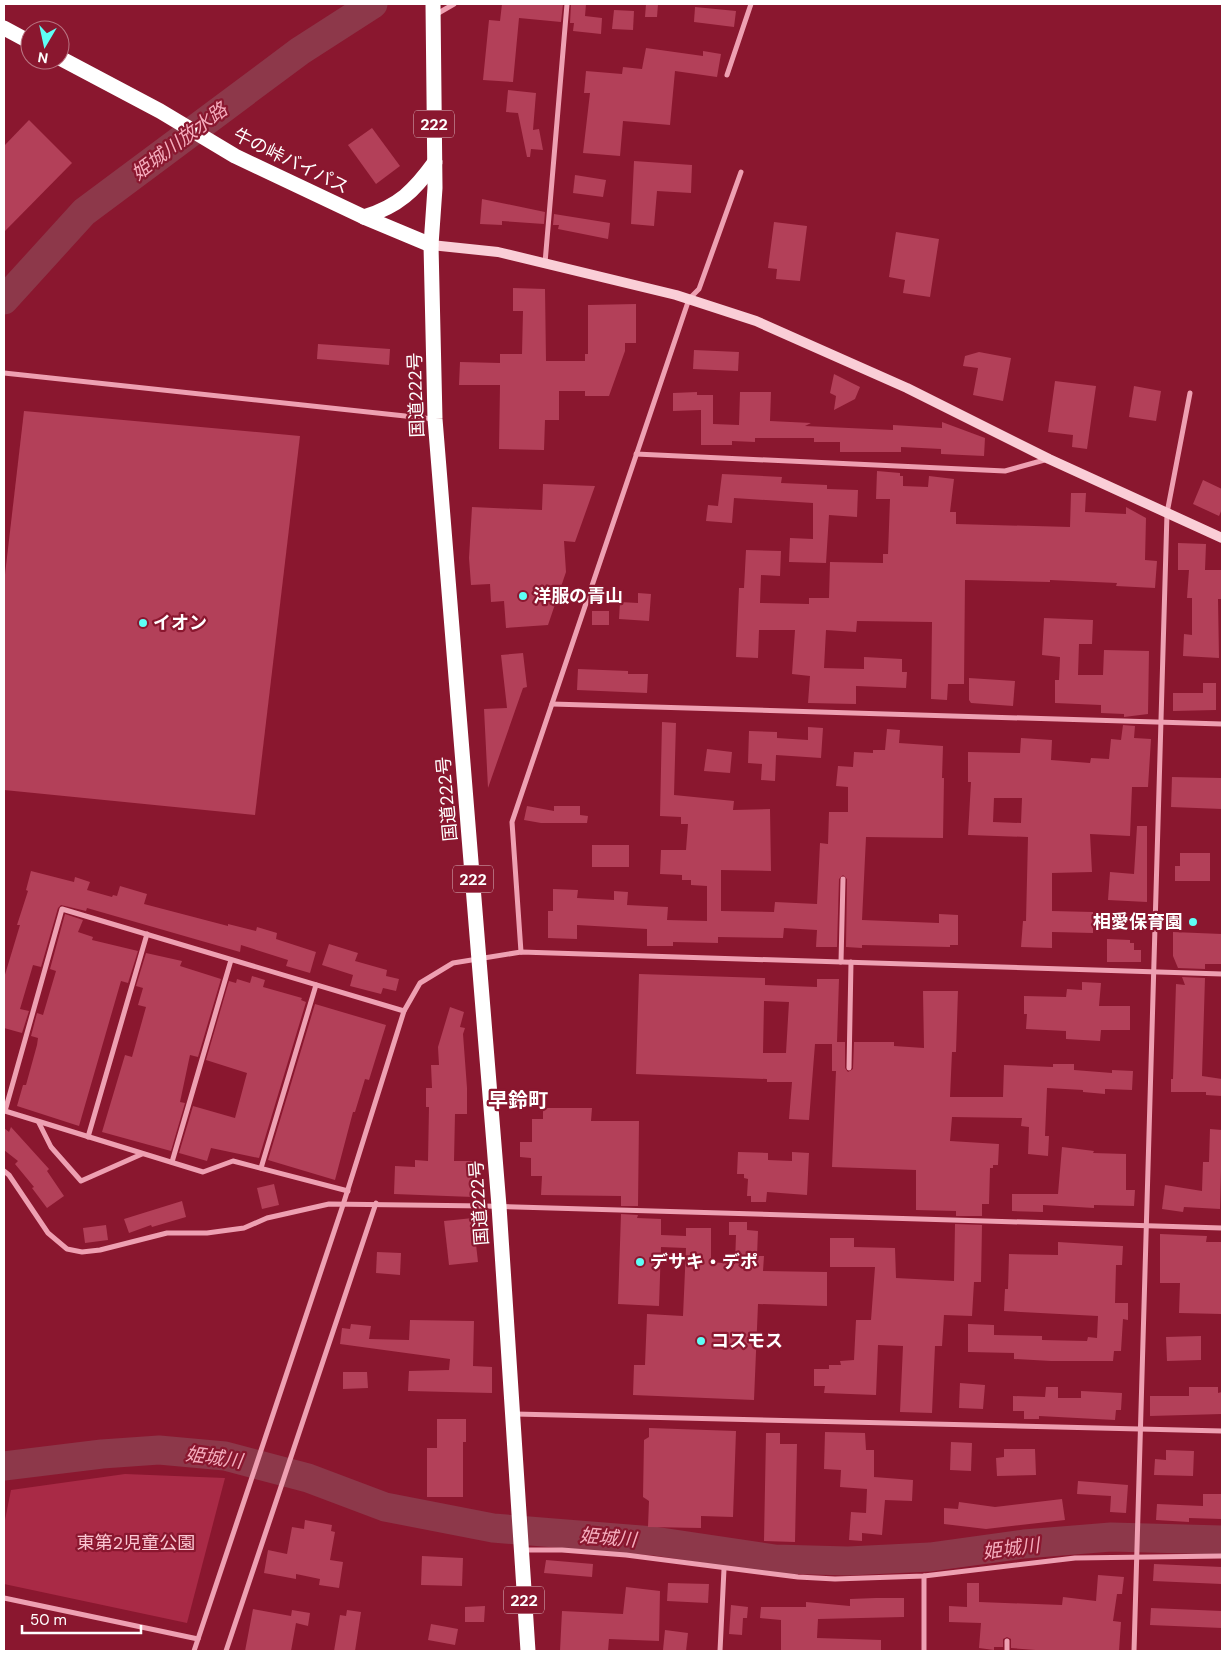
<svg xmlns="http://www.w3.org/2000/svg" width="1226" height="1655" viewBox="0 0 1226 1655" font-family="'DM Sans','Noto Sans JP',sans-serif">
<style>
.green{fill:#a92a46}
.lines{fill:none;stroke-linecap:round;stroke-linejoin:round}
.river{stroke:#8d384a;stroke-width:29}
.building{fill:#b34059;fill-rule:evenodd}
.street{stroke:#eea0b2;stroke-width:5}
.secondary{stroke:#faced7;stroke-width:10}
.highway{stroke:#fff;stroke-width:15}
.poi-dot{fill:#5efff6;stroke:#8a172f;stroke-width:2}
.labels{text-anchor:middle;stroke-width:4.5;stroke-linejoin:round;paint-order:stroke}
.shield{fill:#8a172f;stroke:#dcb9c1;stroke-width:1}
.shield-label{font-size:16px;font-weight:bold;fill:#fff}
.street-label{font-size:18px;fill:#fff;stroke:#8a172f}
.poi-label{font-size:18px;font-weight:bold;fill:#fff;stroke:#8a172f;text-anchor:start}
.park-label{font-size:18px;fill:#fac6d2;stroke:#8a172f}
.water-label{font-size:19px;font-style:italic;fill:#f5acbd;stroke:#8a172f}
.quarter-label{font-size:20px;font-weight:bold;fill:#fff;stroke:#8a172f}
</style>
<rect width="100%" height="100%" fill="#8a172f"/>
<path class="green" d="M125,1474L225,1478L187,1623L4,1584V1525L11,1490Z"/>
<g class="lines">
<g class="river">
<path d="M4,300L84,212L300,51L373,4"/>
<path d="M4,1466L102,1454L159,1450L225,1456L308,1478L385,1507L493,1528L654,1541L775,1559L848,1561L930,1557L1024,1544L1111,1537L1222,1540"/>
</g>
</g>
<g class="building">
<path d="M502,4H563L561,22L519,18L513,82L483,80L489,20L500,21Z"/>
<path d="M571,4H586L585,16L602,18L601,34L573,31L574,23H570Z"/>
<path d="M646,4H658L657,17H645Z"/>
<path d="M695,7L736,11L734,27L694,22Z"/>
<path d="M614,10L634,11L633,30L612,29Z"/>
<path d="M646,48L703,56V51L721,54L717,77L675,71L670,125L623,121L620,156L583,153L590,93H584L586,71L622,74L623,67L642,69Z"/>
<path d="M508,90L536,93L533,130L539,129L543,150L531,149L530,157H527L518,113L506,112Z"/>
<path d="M29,120L72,163L4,232V146Z"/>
<path d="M372,128L400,166L376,184L348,145Z"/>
<path d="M634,161L692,165L691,193L657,191L654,226L631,224Z"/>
<path d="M575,175L606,180L603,197L573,193Z"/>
<path d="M482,199L545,212L544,224L502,221V225L480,224Z"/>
<path d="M554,214L610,223L608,239L558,229L559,225H553Z"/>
<path d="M774,222L807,226L800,281L776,279L777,269L768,268Z"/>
<path d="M896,232L939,239L930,297L903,293L905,280L889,277Z"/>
<path d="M513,288L545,289L546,361H585V354H588V305L636,304V343H625V351L609,396H585V391H559V420H545L544,450L499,449L500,385H459L460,362L500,363V354H522L523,311H513Z"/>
<path d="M318,344L390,349L389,365L317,359Z"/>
<path d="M694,350L739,352L738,371L693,369Z"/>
<path d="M979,352L1011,358L1003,401L973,395L978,368L963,366L965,356Z"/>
<path d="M834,374L860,387L855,399L834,410L836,396L830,393Z"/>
<path d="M1055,381L1096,386L1087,449L1072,447L1073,435L1048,432Z"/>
<path d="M1134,386L1161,391L1156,421L1129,417Z"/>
<path d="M697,392V395H713V424L739,425L740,392H771L770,421L811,423L805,426L893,430V425L942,428V422L985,438L984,456L941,454V449L901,447V452H840V442H814V438H755V442L732,441V445H701V410L673,411V393Z"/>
<path d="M24,411L300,436L255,815L4,790V583Z"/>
<path d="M877,471L900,473V476H903V486L928,487L929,476L954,479L950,512H956V524L1070,527L1071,493H1086L1085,512L1126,514V507L1146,518L1145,560L1157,561L1155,588L1116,586L1117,583L1050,580V582L965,580L964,684H948L947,700L931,699L932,622L857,621L856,632L826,630L824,668L864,669V657L902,659V672H907L906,688L856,686V704L808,703L810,676L792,674L795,630H759L758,658L736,657L739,588H744L746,550L781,551L780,576L761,575L760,603L809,604V598H829L830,562L883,563V554H888L890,499H876Z"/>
<path d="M722,474L782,477L781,483L827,485V489L858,490L857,517L829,515L826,563L789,562L790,538L813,539V503L734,498L732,523L706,521L708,505L718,506Z"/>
<path d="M1203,480L1222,489V509L1219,516L1193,504Z"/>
<path d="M543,484L595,486L575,542L564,541L566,572L548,625L506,628L504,601L491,602L490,584L471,585L469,558L472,507L542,510Z"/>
<path d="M1178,543L1206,544L1205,570H1222V599H1218L1219,658L1183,656L1184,634L1192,635V598H1187L1189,570H1178Z"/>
<path d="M638,593L651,594L649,621L619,619L620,602L638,603Z"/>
<rect x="592" y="611" width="17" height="14"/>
<path d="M1044,618L1093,620L1092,644H1079L1078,675H1103L1104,650L1149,651L1148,714L1124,717V714L1101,713V705L1055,703V680H1059L1060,657L1042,655Z"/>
<path d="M523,653L527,687L523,688L488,788L484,709L507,708L501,655Z"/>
<path d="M578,669L628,671V674H648L647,693L577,690Z"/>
<path d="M969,678L1015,681L1013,706L971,703L969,700Z"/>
<path d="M1203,683H1216V710L1173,711V693H1203Z"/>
<path d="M662,722L676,723L674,795L734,801L733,810L770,809L771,871L721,870V911L774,912L775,902L817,904L820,843L828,844L829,812H848V787L836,786L838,766L853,767L854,752L873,753V750H885L887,729L900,730L899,743L943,746L942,778H944L943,838L866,837L862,920L939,923V914L958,915V945H950V947L862,945V948L846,947L847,879L843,875L839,879L837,947H816L817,930L784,928L783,938L718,937V943L673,942V946H647V929L577,925V939L548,938V911H553V889L578,890L577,898L614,900V891L628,892L627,905L668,907L667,920L707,921V886L691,885V880H682V875L660,874L661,850H686L688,824H681V817L660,816Z"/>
<path d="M1123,725L1135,726L1134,738L1151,739L1148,787H1132L1130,836L1090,834L1092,872L1052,873V911L1093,912V933L1052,932V948L1021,947L1023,921H1026L1028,837L968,835L971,782H968V752L1020,753L1021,738L1052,740L1051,760L1090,763L1091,758L1109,759L1111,739L1121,740ZM994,798H1022L1021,823L993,822Z"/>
<path d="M808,727L823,728L821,758L776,755L775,781L761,780L762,764L748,763L749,731L777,732V738L808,740Z"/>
<path d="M707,749L732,752L730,773L704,771Z"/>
<path d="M1172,777L1222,778V809L1171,807Z"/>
<path d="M527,806L554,811V806H580V815L588,816L587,823H541L524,820Z"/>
<path d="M1137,826H1147V902L1108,900L1110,872L1134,874Z"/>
<rect x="592" y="845" width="37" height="22"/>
<path d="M1180,853H1210V881H1175V866H1180Z"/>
<path d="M31,871L74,882L75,877L90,882L87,890L112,897L113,895L117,896L120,886L147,894L144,904L228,926V924L256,931L257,927L277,933L276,939L316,952L310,973L286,966L288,960L241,945L240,952L87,908L86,911L61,905L58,908L41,967L33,965L20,1009L29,1011L22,1033L4,1028V978L20,925H17L28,891L26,890Z"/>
<path d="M65,914L83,920L78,932L93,937L92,940L138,951L128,983L121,981L79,1126L17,1106L23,1085H26L37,1045L38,1038L31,1036L37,1013L43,1015L56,971L50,969Z"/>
<path d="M1173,932L1222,934V964H1205V969L1178,968L1173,956Z"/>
<path d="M1107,939L1130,940V943H1134V950H1141V962H1107Z"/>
<path d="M329,944L358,953L355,961L387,970L386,976L399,979L396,991L383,988L381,994L350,986L353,975L322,965Z"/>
<path d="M146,953L182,961L180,966L221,979L198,1057L190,1055L180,1102L185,1103L171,1151L102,1132L125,1055L132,1057L146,1007L138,1005L143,988L136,986Z"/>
<path d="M639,974L765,978V985L817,987V979H839L837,1042H845V1068L848,1072L853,1069L854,1042H894V1046L924,1048L923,991H958L956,1052H952L950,1097H1003L1004,1065L1053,1067V1064H1074V1070L1112,1073V1070L1133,1071L1132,1090L1105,1089V1094L1083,1092V1090L1047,1088L1045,1136H1049L1048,1156L1028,1154L1029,1127L1021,1126L1022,1118L952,1117L950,1141L999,1144L998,1165H993V1168H990L989,1204H982V1216H956V1211L916,1210V1170L832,1167L836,1071H832V1044H815L809,1120L789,1119L792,1082H767V1079L636,1074ZM764,1001L789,1002L786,1053H763Z"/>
<path d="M252,976L265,980L263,987L302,998L301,1000L306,1002L259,1158L211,1148L207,1161L179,1153L193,1106L235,1118L247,1073L206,1060L229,981L236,983L237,979L250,983Z"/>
<path d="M1182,977L1205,978L1202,1076L1222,1079V1096L1206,1095V1092H1171V1079H1173L1176,984L1185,985Z"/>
<path d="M1082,982L1101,983L1099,1006H1130V1030H1101L1100,1041L1066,1039V1031L1026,1029L1027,1014H1024V996L1066,997L1067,989L1082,990Z"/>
<path d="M315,1004L386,1025L369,1080L365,1079L355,1112H353L335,1180L268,1160Z"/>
<path d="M450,1007L464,1012L460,1027L465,1028L463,1034L467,1088V1114H455L454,1161H473V1197L394,1194L395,1166L415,1167V1160L428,1161L429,1107H426V1088H432L431,1065H439L438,1047Z"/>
<path d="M543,1108H592L591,1121H639L638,1206H621V1196L541,1195L542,1176H531V1158L520,1157V1142H532V1119H543Z"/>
<path d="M11,1127L49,1169L47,1171L64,1196L47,1208L32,1188L34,1187L15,1164L18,1161L4,1150V1128L9,1132Z"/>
<path d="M1210,1129L1222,1130L1220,1209L1184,1207L1183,1212L1162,1209L1165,1185L1202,1191L1203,1162H1209Z"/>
<path d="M1062,1147L1094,1151L1093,1153L1126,1154V1190H1135L1134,1206L1094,1205V1208L1043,1205V1212L1012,1211V1194H1058Z"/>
<path d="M738,1152L768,1153V1160L792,1161V1152L809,1153L807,1195L767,1192L766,1202H751V1196H747L748,1179L744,1178V1174H737Z"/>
<path d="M274,1184L279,1205L262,1209L257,1188Z"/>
<path d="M182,1201L186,1217L152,1227L151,1225L129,1233L124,1219Z"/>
<path d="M621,1214L638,1215L637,1218L661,1219V1235L686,1236V1228H711V1262L735,1264L736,1235H729V1222H747V1230L758,1231L757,1256H764L763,1271L827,1272V1306L758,1304L754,1400L633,1395L634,1365H645L647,1314L683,1316L686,1248L661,1247L659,1306L618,1304Z"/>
<path d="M473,1218L478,1262L449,1265L444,1221Z"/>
<path d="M955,1224L982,1225L981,1282H974L972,1316L944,1315L942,1346H935L932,1413L900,1412L903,1346L878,1345L876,1395L824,1393L825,1386H814V1369H829V1365H841L840,1361L854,1360L856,1320H871L875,1267H830V1238H854V1247L895,1248L896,1278L954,1281Z"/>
<path d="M106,1225L108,1240L85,1243L83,1228Z"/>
<path d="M1160,1234L1207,1236L1206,1242H1222V1314L1179,1313L1180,1283H1160Z"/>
<path d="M1058,1242L1123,1246L1122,1265H1116L1115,1303H1128V1320L1123,1319L1121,1351H1114L1113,1361H1051L1014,1359V1353L968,1352V1324L994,1325V1335L1042,1336V1340L1087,1341L1088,1337L1097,1338L1098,1316L1004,1311L1005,1289H1008L1009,1254L1058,1255Z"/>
<path d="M377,1252L401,1253L400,1275L376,1273Z"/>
<path d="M410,1320L474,1321L473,1366L492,1367V1393L408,1391L409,1371L449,1370L450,1359L340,1344L342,1328L350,1329L351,1324L371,1326L369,1339L409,1340Z"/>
<path d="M1201,1336V1360L1167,1361L1166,1337Z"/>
<path d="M343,1372H367L368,1388L343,1389Z"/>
<path d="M960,1383L985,1385L983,1409L959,1408Z"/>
<path d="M1046,1387H1058V1398H1081V1391L1122,1393L1121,1410H1116L1115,1420L1039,1416V1419H1024V1411H1013V1396L1045,1397Z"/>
<path d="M1189,1387H1218V1393L1222,1392V1414L1150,1416V1396H1189Z"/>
<path d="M437,1419H466V1442H463V1497H427V1448H437Z"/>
<path d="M649,1428L736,1431L733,1517L701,1516V1528L648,1527L649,1501L643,1497L644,1440L649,1437Z"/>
<path d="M825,1432L865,1433L866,1450H874V1477L913,1480L912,1501L885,1500L882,1535L862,1533V1541L849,1540L851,1512L866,1513L867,1489L840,1487L841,1470L824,1469Z"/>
<path d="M766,1433H780V1444H797L795,1542L764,1541Z"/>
<path d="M951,1442L972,1443L971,1471L950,1470Z"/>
<path d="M1004,1449H1035L1036,1475L997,1476L996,1458L1004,1457Z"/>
<path d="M1166,1450L1194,1451L1193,1476L1154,1475L1155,1459L1166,1460Z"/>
<path d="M1078,1481L1128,1485L1126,1513L1110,1512L1111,1496L1077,1494Z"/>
<path d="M1203,1494H1222V1519L1189,1518V1522L1156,1520L1157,1504L1203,1506Z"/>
<path d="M1062,1499L1065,1520L986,1529L944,1524V1508L958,1509L959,1502L995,1507Z"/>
<path d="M305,1520L332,1525L331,1531L335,1532L330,1560L343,1562L339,1588L319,1585L320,1579L296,1574V1579L264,1573L268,1550L287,1554L292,1527L304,1529Z"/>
<path d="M422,1556L463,1558L462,1586L421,1585Z"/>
<path d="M546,1560L593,1564L592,1577L544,1573Z"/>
<path d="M1154,1564L1222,1567V1584L1153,1581Z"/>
<path d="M1098,1575L1124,1577L1122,1594H1117L1113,1621L1121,1622L1119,1651H1048L1011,1648V1639L1007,1637L1003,1639V1647H994V1650L979,1648L981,1623L949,1622V1606L967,1607V1583H979V1602L1062,1605L1063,1597L1096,1601Z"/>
<path d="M668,1583L709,1584L708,1603L667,1601Z"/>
<path d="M626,1587L660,1591L659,1641L609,1639L608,1651H560L562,1611L623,1614Z"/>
<path d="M876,1598H904V1617L818,1619L817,1638L881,1640V1651H781V1620L760,1618L761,1607H806V1602L850,1606V1599Z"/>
<path d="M731,1605L748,1607L747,1618H743L742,1635L729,1634Z"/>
<path d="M485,1606L484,1622H465V1607Z"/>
<path d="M1151,1608L1222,1611V1628L1150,1625Z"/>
<path d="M253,1609L291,1616L292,1610L310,1613L308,1626L296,1623L291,1651H245Z"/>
<path d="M347,1610L361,1612L355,1651H334L340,1615L346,1616Z"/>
<path d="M431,1624L458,1629L455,1645L428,1640Z"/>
<path d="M665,1630L688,1633L686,1651L663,1650Z"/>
</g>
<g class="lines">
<g class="street">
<path d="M435,15L454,4"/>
<path d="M727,75L751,4"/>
<path d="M545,263L567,4"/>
<path d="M4,373L433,419"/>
<path d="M636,454L1005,471L1048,459"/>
<path d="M552,704L1222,724"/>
<path d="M521,952L512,822L689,299L699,289L741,172"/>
<path d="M841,962L843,879"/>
<path d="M849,1068L851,962"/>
<path d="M39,1123L51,1147L81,1181L142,1154"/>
<path d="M88,1137L147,934"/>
<path d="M172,1162L231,960"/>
<path d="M261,1168L316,985"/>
<path d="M4,1171L9,1175L48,1233L67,1249L82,1252L100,1250L167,1233H207L244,1228L267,1218L329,1204L485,1206L1222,1228"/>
<path d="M348,1191L233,1161L203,1172L5,1111L62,909L404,1011"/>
<path d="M515,1414L1222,1431"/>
<path d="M523,1550H562L626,1555L798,1577L835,1579L924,1576L1075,1558L1222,1556"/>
<path d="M4,1598L198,1639"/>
<path d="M194,1651L343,1205L404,1011L420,983L453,963L521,952L1222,974"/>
<path d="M226,1651L376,1203"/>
<path d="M720,1651L724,1569"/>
<path d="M924,1651V1576"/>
<path d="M1007,1651V1641"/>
<path d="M1134,1651L1167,513L1190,393"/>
</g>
<path class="secondary" d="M431,245L498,252L676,295L756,321L907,388L1049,459L1222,538"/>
<g class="highway">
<path d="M433,4L435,188L431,245L435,419L499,1206L528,1651"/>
<path d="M4,28L30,42"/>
<path d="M60,58L160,111L235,156L364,217L431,245"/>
<path d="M364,217C399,206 414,191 435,162"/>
</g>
</g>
<g class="poi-dot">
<circle cx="523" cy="596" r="5"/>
<circle cx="143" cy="623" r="5"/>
<circle cx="1193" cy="922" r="5"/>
<circle cx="640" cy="1262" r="5"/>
<circle cx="701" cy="1341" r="5"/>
</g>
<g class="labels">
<g class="shield">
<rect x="414" y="110.5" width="40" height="27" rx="4"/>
<rect x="453" y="865.5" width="40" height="27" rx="4"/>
<rect x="504" y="1586.5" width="40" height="27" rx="4"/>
</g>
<g class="shield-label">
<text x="434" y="130">222</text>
<text x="473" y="885">222</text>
<text x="524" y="1606">222</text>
</g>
<g class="street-label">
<text transform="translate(291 161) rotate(26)" y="6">牛の峠バイパス</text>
<text transform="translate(416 395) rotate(-92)" y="6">国道222号</text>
<text transform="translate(447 799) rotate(-95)" y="6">国道222号</text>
<text transform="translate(479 1203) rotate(-94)" y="6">国道222号</text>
</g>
<g class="poi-label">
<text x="533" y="602">洋服の青山</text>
<text x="153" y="629">イオン</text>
<text x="1183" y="928" text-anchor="end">相愛保育園</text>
<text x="650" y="1268">デサキ・デポ</text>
<text x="711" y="1347">コスモス</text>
</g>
<g class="park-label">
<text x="136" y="1549">東第2児童公園</text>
</g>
<g class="water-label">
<text transform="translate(179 141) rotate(-37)" y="7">姫城川放水路</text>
<text transform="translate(214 1457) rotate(8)" y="7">姫城川</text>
<text transform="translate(608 1537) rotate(5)" y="7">姫城川</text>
<text transform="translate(1011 1548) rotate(-7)" y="7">姫城川</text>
</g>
<g class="quarter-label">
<text x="518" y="1107">早鈴町</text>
</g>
</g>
<rect width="1226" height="1655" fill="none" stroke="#ffffff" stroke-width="10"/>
<g transform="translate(45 45) rotate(189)"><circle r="24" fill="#8a172f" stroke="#b97482"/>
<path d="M0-4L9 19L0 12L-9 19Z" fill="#5efff6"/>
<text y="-8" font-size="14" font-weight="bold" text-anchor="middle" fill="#ffffff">N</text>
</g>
<path d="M22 1625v8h119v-8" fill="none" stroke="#ffffff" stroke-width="2.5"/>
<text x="30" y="1625" font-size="15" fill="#ffffff" stroke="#8a172f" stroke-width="4" paint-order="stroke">50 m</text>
</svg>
